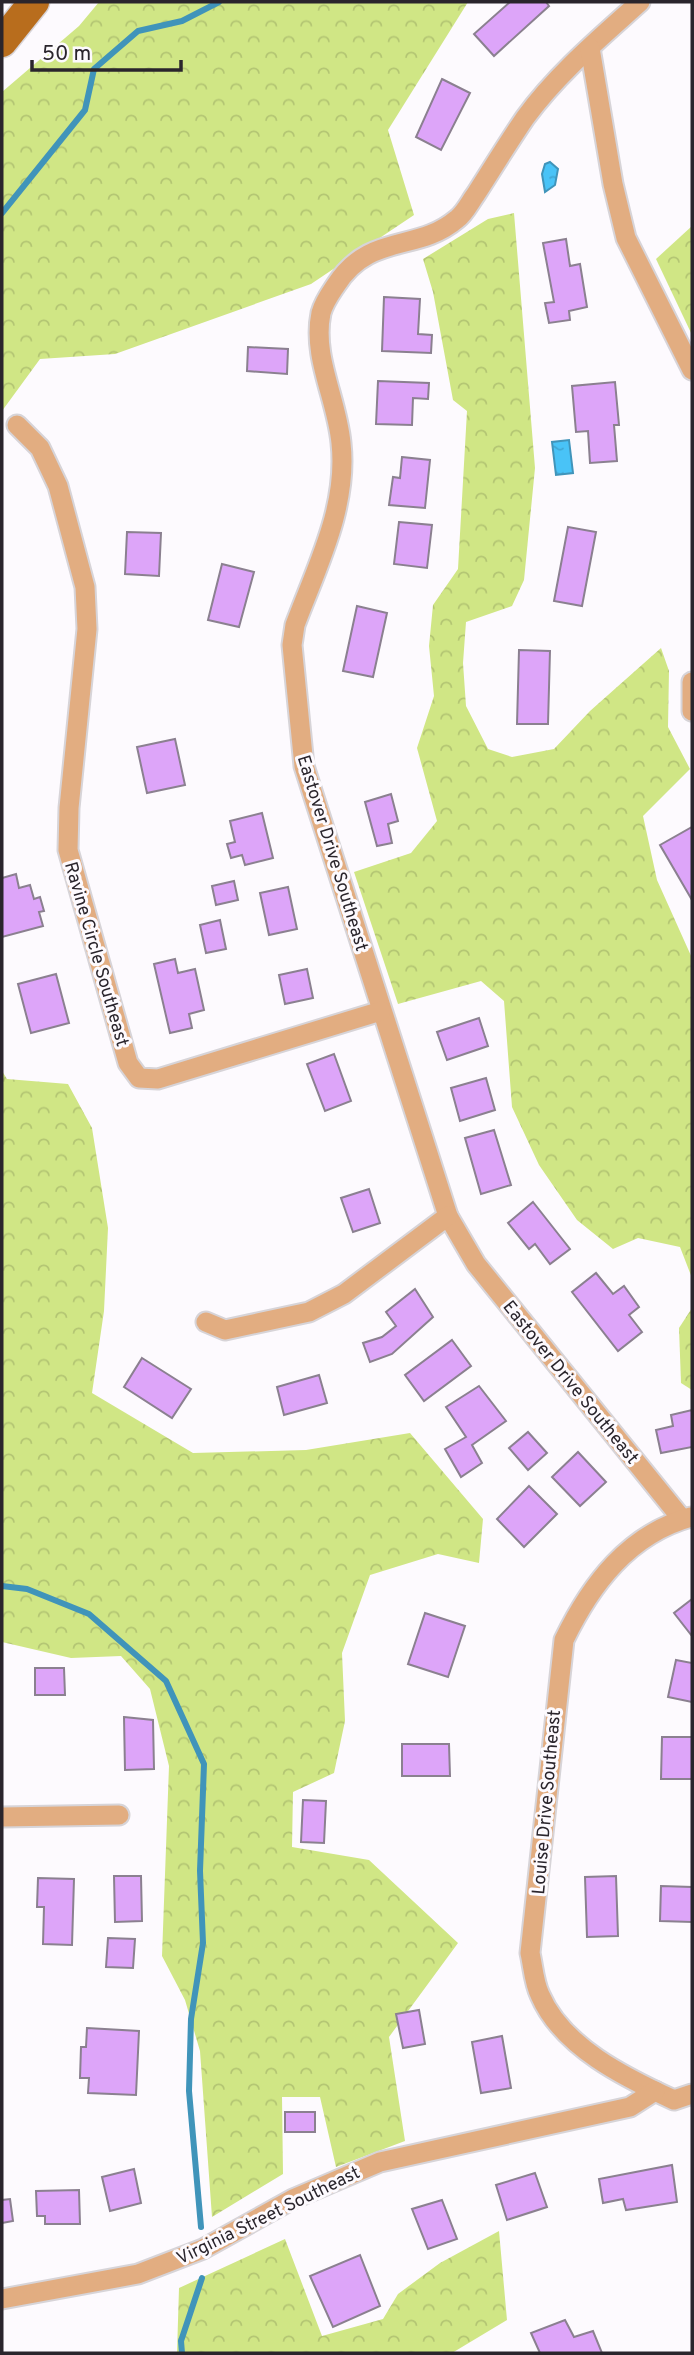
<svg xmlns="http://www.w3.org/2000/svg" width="694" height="2355" viewBox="0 0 694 2355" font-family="Overpass,sans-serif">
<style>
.forest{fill:url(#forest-crowns)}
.water{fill:url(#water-ripples);stroke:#4094ba;stroke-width:2}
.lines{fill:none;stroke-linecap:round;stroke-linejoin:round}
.stream{stroke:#4094ba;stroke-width:6}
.building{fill:#dda5f9;stroke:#8b8090;stroke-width:2}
.street-casing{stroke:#d7d4d8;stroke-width:23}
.primary-casing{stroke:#d7d4d8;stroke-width:33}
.street{stroke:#e2ad81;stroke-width:19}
.primary{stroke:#b86d1d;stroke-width:30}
.labels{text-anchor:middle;stroke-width:6;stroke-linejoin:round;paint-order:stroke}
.street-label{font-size:18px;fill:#2a252c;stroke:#fdfafe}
</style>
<defs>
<pattern id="forest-crowns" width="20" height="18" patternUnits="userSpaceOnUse" patternTransform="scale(1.75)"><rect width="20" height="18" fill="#d0e685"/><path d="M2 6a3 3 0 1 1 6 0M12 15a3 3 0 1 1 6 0" fill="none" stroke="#b3c573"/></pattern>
<pattern id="water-ripples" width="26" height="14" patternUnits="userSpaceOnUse" patternTransform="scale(1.75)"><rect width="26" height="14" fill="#49c3f7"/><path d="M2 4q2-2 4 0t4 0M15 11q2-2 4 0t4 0" fill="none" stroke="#40a7d4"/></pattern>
</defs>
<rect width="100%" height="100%" fill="#fdfafe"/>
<g class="forest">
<path d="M99,2H468L388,130L414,215L311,284L115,354L40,359L2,411V92L79,26Z"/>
<path d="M514,213L535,468L524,580L512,606L466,622L463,663L466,706L488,749L512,757L554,749L590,711L661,648L669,671L668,727L690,769L643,816L657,880L692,958V1278L680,1247L638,1238L613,1249L577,1220L539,1165L512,1107L504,1001L481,981L398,1004L354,872L411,853L437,821L417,748L434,696L429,646L433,605L458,569L467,411L453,400L433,292L423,259L488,219Z"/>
<path d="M692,226V335L656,259Z"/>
<path d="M2,1071L7,1079L68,1084L92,1128L108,1228L104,1311L92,1393L193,1453L306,1450L410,1433L483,1519L479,1563L438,1554L370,1575L342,1653L345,1721L334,1773L293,1792L292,1847L369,1860L458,1943L389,2037L405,2141L336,2167L320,2097H282L283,2174L212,2217L200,2051L185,2000L162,1956L169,1766L150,1689L121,1656L71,1658L2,1642Z"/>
<path d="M692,1308V1390L681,1383L679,1328Z"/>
<path d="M499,2231L507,2320L452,2353H177L179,2288L285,2239L322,2336L383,2319L398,2294L440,2263Z"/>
</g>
<g class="water">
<path d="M550,162L558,169L555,185L545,192L542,174L545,164Z"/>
<path d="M569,440L573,473L556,475L552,442Z"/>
</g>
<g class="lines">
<g class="stream">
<path d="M2,213L85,110L94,69L138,31L182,21L219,2"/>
<path d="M2,1586L27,1589L89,1614L166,1681L204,1764L200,1871L203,1943L191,2019L189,2091L201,2227"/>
<path d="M182,2353L181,2341L202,2278"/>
</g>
</g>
<g class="building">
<path d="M510,2H546L549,6L494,56L474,34Z"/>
<path d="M442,79L470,93L441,150L416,137Z"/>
<path d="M566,239L570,266L580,264L587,307L569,311L570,320L549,323L545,303L554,302L543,243Z"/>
<path d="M384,297L420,299L418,334L432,335L431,353L382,351Z"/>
<path d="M248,347L288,349L287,374L247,371Z"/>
<path d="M378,381L429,383L428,399L413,398L412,425L376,424Z"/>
<path d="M615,382L619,425H614L617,461L590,463L588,431L576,432L572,386Z"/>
<path d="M402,457L430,460L425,508L389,505L393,477L400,478Z"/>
<path d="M399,522L432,525L427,568L394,564Z"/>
<path d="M568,527L596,532L582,606L554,601Z"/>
<path d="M127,532L161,533L159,576L125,574Z"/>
<path d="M222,564L254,572L239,627L208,620Z"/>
<path d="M357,606L387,613L373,677L343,671Z"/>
<path d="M519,650L550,651L548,724H517Z"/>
<path d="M175,739L185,785L147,793L137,747Z"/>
<path d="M391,794L398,821L388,824L392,843L377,846L365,802Z"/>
<path d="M262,813L273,858L245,865L242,855L231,858L227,844L235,842L230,821Z"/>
<path d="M692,827V900L660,845Z"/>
<path d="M16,874L19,888L30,885L34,899L40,897L44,911L39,912L43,926L2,937V878Z"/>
<path d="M234,881L238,900L216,905L212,886Z"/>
<path d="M288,887L297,929L269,935L260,893Z"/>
<path d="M220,920L226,949L206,953L200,925Z"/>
<path d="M175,959L178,973L195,969L204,1010L189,1014L192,1028L170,1033L154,964Z"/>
<path d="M307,969L313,998L285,1004L279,975Z"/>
<path d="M56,974L69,1023L31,1033L18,984Z"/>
<path d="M479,1018L488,1046L447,1060L437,1032Z"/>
<path d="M334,1054L351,1101L325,1111L307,1064Z"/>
<path d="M486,1078L495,1110L460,1121L451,1088Z"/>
<path d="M494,1130L511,1185L481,1194L465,1138Z"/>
<path d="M369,1189L380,1223L353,1232L341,1198Z"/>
<path d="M533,1202L570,1249L550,1264L535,1244L529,1249L508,1223Z"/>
<path d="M596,1273L613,1294L624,1286L639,1307L629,1315L642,1332L618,1351L572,1292Z"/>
<path d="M415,1289L433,1317L392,1354L370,1362L363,1343L382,1337L396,1326L386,1312Z"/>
<path d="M452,1340L471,1366L424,1401L405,1375Z"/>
<path d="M142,1358L191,1389L172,1418L124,1387Z"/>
<path d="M319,1375L327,1403L284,1415L277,1387Z"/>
<path d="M479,1386L506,1421L472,1445L482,1463L461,1477L445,1449L466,1437L446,1407Z"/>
<path d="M692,1410V1447L661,1453L656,1430L673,1426L671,1415Z"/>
<path d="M528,1432L547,1453L528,1470L509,1448Z"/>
<path d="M578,1452L606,1482L580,1506L552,1477Z"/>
<path d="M529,1486L557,1514L524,1547L497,1519Z"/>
<path d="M692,1599V1636L674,1613Z"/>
<path d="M425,1613L465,1626L448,1677L408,1664Z"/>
<path d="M676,1660L692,1663V1702L668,1697Z"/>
<path d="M35,1668H64L65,1695H35Z"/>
<path d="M124,1717L153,1720L154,1769L125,1770Z"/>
<path d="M662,1737H692V1779H661Z"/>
<path d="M402,1744H449L450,1776H402Z"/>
<path d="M303,1800L326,1801L324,1843L301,1842Z"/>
<path d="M114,1876H141L142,1921L115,1922Z"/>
<path d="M616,1876L618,1936L587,1937L585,1877Z"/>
<path d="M38,1878L74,1879L72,1945L43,1944L44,1907H37Z"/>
<path d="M661,1886L692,1887V1922L660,1921Z"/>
<path d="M108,1938L135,1939L133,1968L106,1967Z"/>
<path d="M419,2010L425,2044L403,2048L396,2014Z"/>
<path d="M87,2028L139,2031L136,2095L88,2093L89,2078H80L81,2047H86Z"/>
<path d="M502,2036L511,2088L481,2093L472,2042Z"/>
<rect x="285" y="2112" width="30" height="20"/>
<path d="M672,2165L677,2202L626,2210L623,2199L603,2203L599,2179Z"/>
<path d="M134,2169L141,2203L110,2211L102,2177Z"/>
<path d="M535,2173L547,2207L507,2220L496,2185Z"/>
<path d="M79,2190L80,2224H45V2216H37L36,2191Z"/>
<path d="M10,2199L13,2221L2,2223V2200Z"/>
<path d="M442,2200L457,2239L428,2249L412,2209Z"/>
<path d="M360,2255L380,2306L333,2327L310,2276Z"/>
<path d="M565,2320L574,2337L593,2331L602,2353H540L531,2333Z"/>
</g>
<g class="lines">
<g class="street-casing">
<g id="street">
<path d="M640,2C600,38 557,74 525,118C508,143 492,169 476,194C470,202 465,213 457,219C417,253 370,232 336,285C330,294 324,302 321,313C312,357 337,399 341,443C348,507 317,566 295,625L292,645L304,766L448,1216L476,1264L682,1519"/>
<path d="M590,48L613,184L626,238L692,370"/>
<path d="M17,425L40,448L58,486L85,587L87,629L69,808L68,850L128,1063L139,1078L158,1079L381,1011"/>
<path d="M692,682V711"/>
<path d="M206,1322L225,1330L309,1312L344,1294L448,1216"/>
<path d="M691,1517C629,1534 591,1584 564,1640L530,1953C533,1966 534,1983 540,1995C562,2047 626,2078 674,2100L692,2094"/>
<path d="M2,1817L119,1815"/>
<path d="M2,2299L138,2274L203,2249L293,2199L380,2162L630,2107L655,2091"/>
</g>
</g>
<g class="primary-casing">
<path id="primary" d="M2,42L34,2"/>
</g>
<use href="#street" class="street"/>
<use href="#primary" class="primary"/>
</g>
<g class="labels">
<g class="street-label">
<text transform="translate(333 853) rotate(73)" y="6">Eastover Drive Southeast</text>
<text transform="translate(97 954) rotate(74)" y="6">Ravine Circle Southeast</text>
<text transform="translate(571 1382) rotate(51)" y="6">Eastover Drive Southeast</text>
<text transform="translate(546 1802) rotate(-85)" y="6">Louise Drive Southeast</text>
<text transform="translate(268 2215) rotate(-26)" y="6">Virginia Street Southeast</text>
</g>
</g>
<rect width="694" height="2355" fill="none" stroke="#2a252c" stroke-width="7"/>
<path d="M32 60v10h149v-10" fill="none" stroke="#2a252c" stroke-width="3.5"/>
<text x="42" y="60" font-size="21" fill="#2a252c" stroke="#fdfafe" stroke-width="5" paint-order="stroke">50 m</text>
</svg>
